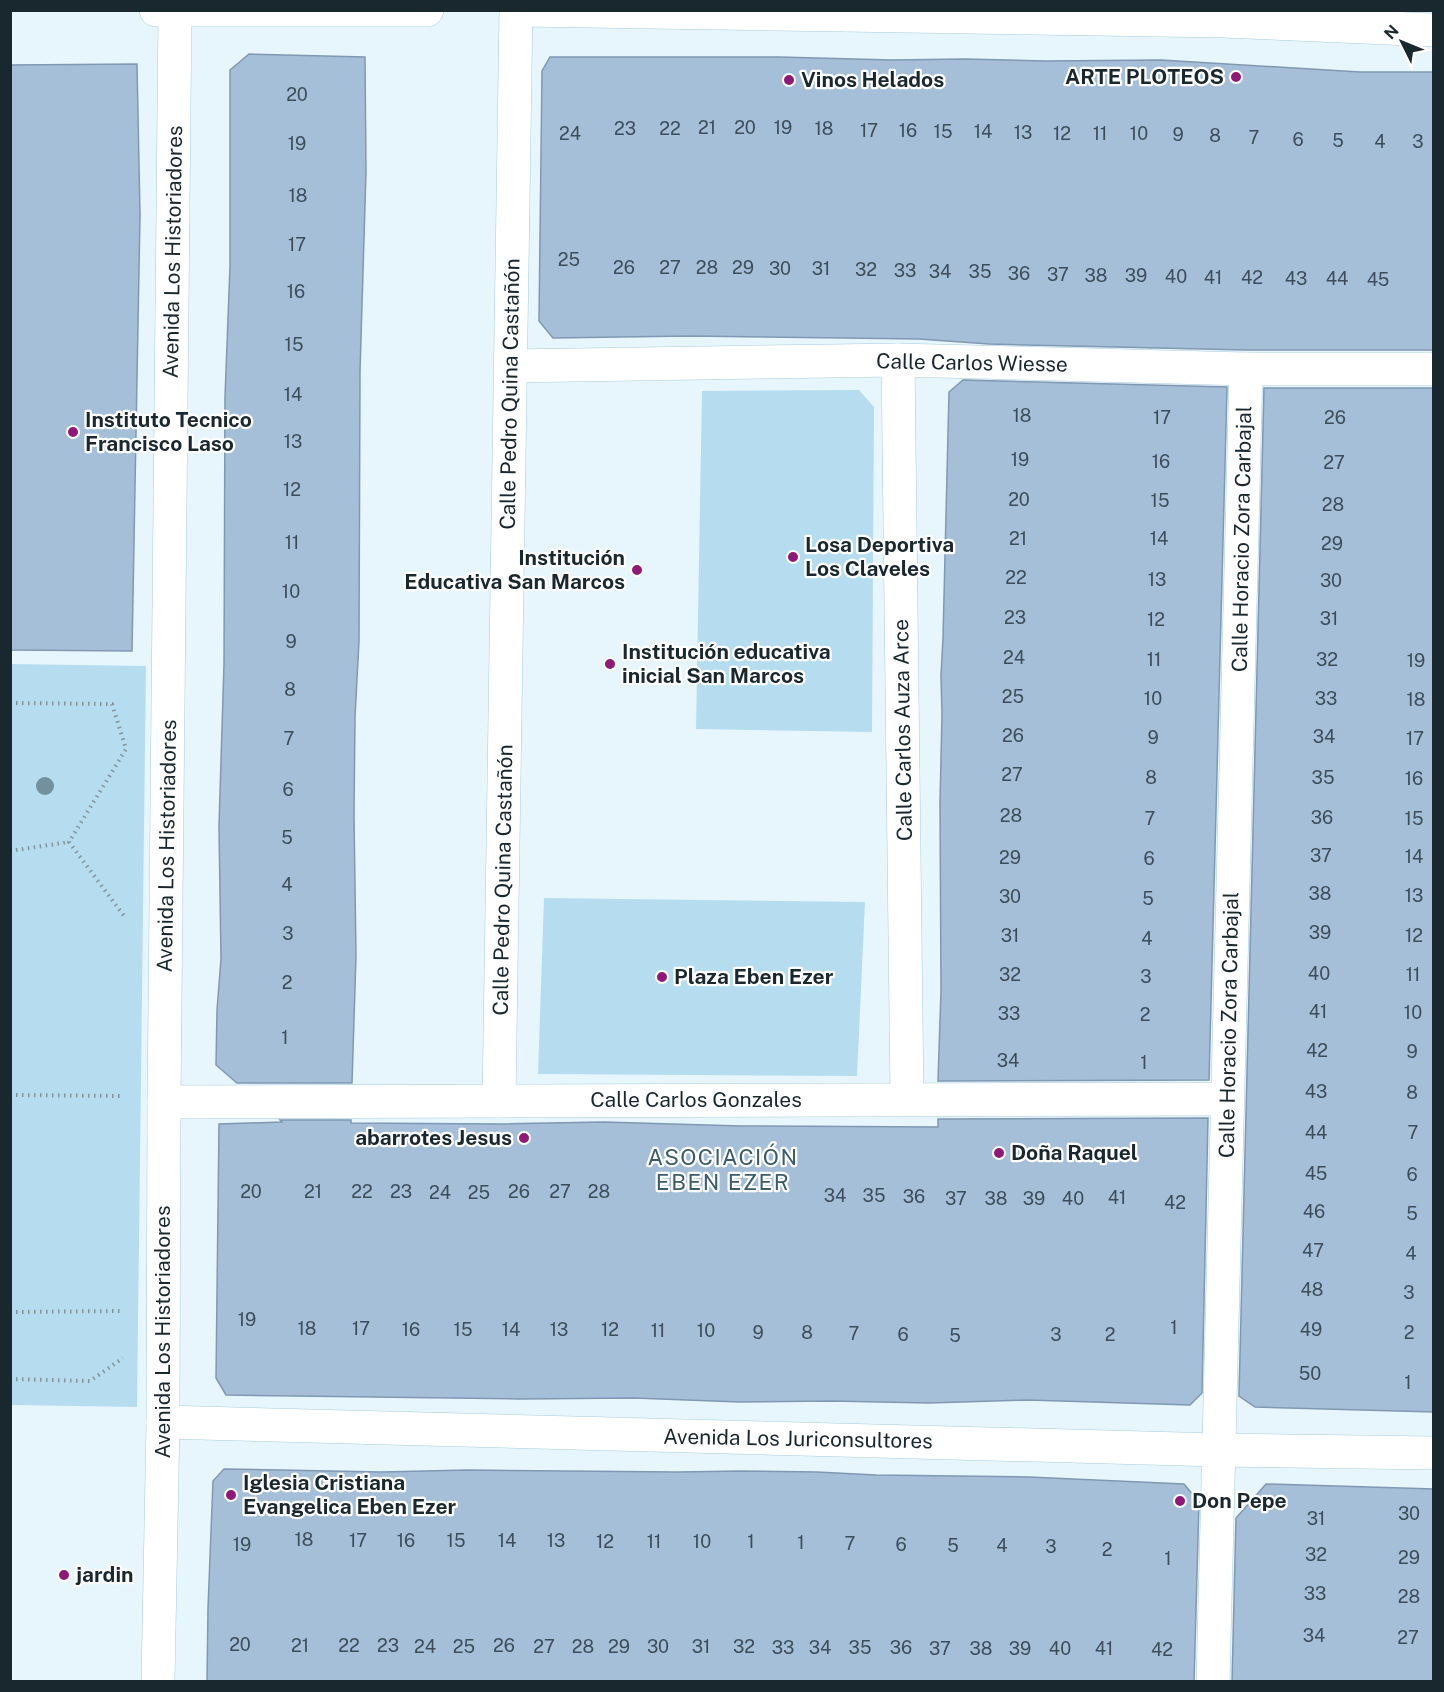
<svg xmlns="http://www.w3.org/2000/svg" width="1444" height="1692" viewBox="0 0 1444 1692" font-family="'Public Sans',sans-serif">
<style>
.green{fill:#b5ddef}
.building{fill:#a6bfd9;stroke:#8098b1;stroke-width:1.5}
.lines{fill:none;stroke-linecap:round;stroke-linejoin:round}
.minor-casing{stroke:#a7ccdd;stroke-width:34}
.path{stroke:#85949b;stroke-width:4;stroke-dasharray:1.5 4.5;stroke-linecap:butt}
.minor{stroke:#fff;stroke-width:33}
.tree{fill:#72919d}
.poi-dot{fill:#901978;stroke:#fff;stroke-width:2}
.labels{text-anchor:middle;stroke-width:4.5;stroke-linejoin:round;paint-order:stroke}
.number-label{font-size:18px;fill:#3c4d59}
.poi-label{font-size:21px;font-weight:bold;fill:#19272e;stroke:#fff;text-anchor:start}
.street-label{font-size:21px;fill:#19272e;stroke:#fff}
.neighbourhood-label{font-size:22px;letter-spacing:1.5px;fill:#3a5c6b;stroke:#fff}
</style>
<rect width="100%" height="100%" fill="#e7f6fd"/>
<g class="green">
<path d="M859,390L874,407L872,732L696,729L702,391Z"/>
<path d="M11,664L146,666L137,1407L11,1405Z"/>
<path d="M544,898L865,902L857,1076L538,1074Z"/>
</g>
<g class="building">
<path d="M249,54L365,57L366,172L360,371L359,641L355,717L354,816L356,956L352,1083H237L216,1065L217,1010L221,959L219,826L224,664L225,397L230,266V70Z"/>
<path d="M550,57H779L892,60L965,59L1045,61L1161,60L1360,72H1434V350H1246L989,344L919,339L844,338L689,336L553,338L539,321L542,71Z"/>
<path d="M137,64L140,215L132,651L10,650V65Z"/>
<path d="M963,380L1227,387L1209,1080L938,1081L941,991L940,802L942,715L941,676L943,638L949,392Z"/>
<path d="M1264,388H1434V1412L1255,1407L1239,1396Z"/>
<path d="M1208,1118L1202,1393L1190,1405L1028,1400L929,1403L831,1401L740,1402L634,1398L520,1399L226,1395L216,1378L219,1124L282,1122L280,1120H351V1123L500,1124L604,1122L741,1126L938,1127V1119Z"/>
<path d="M224,1469L381,1472L468,1470L678,1472L740,1471L817,1472L876,1475L1029,1477L1184,1484L1199,1502L1194,1682H207L208,1608L213,1481Z"/>
<path d="M1266,1484L1434,1489V1682H1232L1236,1518Z"/>
</g>
<g class="lines">
<g class="minor-casing">
<g id="minor">
<path d="M156,10H427"/>
<path d="M522,10L1223,21L1434,30"/>
<path d="M898,360L907,1099"/>
<path d="M511,366L898,360L1246,369H1434"/>
<path d="M499,1101L516,10"/>
<path d="M164,1102L1227,1099"/>
<path d="M163,1422L1219,1450L1434,1453"/>
<path d="M158,1682L163,1422L164,1102L175,10"/>
<path d="M1213,1682L1246,369"/>
</g>
</g>
<g class="path">
<path d="M10,703L112,704L126,749L69,842L124,916"/>
<path d="M10,851L69,842"/>
<path d="M10,1095L124,1096"/>
<path d="M10,1312L124,1311"/>
<path d="M10,1379L90,1381L123,1358"/>
</g>
<use href="#minor" class="minor"/>
</g>
<circle class="tree" cx="45" cy="786" r="9"/>
<g class="poi-dot">
<circle cx="1236" cy="77" r="6"/>
<circle cx="789" cy="80" r="6"/>
<circle cx="73" cy="432" r="6"/>
<circle cx="793" cy="557" r="6"/>
<circle cx="637" cy="570" r="6"/>
<circle cx="610" cy="664" r="6"/>
<circle cx="662" cy="977" r="6"/>
<circle cx="524" cy="1138" r="6"/>
<circle cx="999" cy="1153" r="6"/>
<circle cx="231" cy="1495" r="6"/>
<circle cx="1180" cy="1501" r="6"/>
<circle cx="64" cy="1575" r="6"/>
</g>
<g class="labels">
<g class="number-label">
<text x="297" y="101">20</text>
<text x="707" y="134">21</text>
<text x="745" y="134">20</text>
<text x="783" y="134">19</text>
<text x="625" y="135">23</text>
<text x="670" y="135">22</text>
<text x="824" y="135">18</text>
<text x="869" y="137">17</text>
<text x="908" y="137">16</text>
<text x="943" y="138">15</text>
<text x="983" y="138">14</text>
<text x="1023" y="139">13</text>
<text x="570" y="140">24</text>
<text x="1062" y="140">12</text>
<text x="1100" y="140">11</text>
<text x="1139" y="140">10</text>
<text x="1178" y="141">9</text>
<text x="1215" y="142">8</text>
<text x="1254" y="144">7</text>
<text x="1298" y="146">6</text>
<text x="1338" y="147">5</text>
<text x="1380" y="148">4</text>
<text x="1418" y="148">3</text>
<text x="297" y="150">19</text>
<text x="298" y="202">18</text>
<text x="297" y="251">17</text>
<text x="569" y="266">25</text>
<text x="624" y="274">26</text>
<text x="670" y="274">27</text>
<text x="707" y="274">28</text>
<text x="743" y="274">29</text>
<text x="780" y="275">30</text>
<text x="821" y="275">31</text>
<text x="866" y="276">32</text>
<text x="905" y="277">33</text>
<text x="940" y="278">34</text>
<text x="980" y="278">35</text>
<text x="1019" y="280">36</text>
<text x="1058" y="281">37</text>
<text x="1096" y="282">38</text>
<text x="1136" y="282">39</text>
<text x="1176" y="283">40</text>
<text x="1213" y="284">41</text>
<text x="1252" y="284">42</text>
<text x="1296" y="285">43</text>
<text x="1337" y="285">44</text>
<text x="1378" y="286">45</text>
<text x="296" y="298">16</text>
<text x="294" y="351">15</text>
<text x="293" y="401">14</text>
<text x="1022" y="422">18</text>
<text x="1162" y="424">17</text>
<text x="1335" y="424">26</text>
<text x="293" y="448">13</text>
<text x="1020" y="466">19</text>
<text x="1161" y="468">16</text>
<text x="1334" y="469">27</text>
<text x="292" y="496">12</text>
<text x="1019" y="506">20</text>
<text x="1160" y="507">15</text>
<text x="1333" y="511">28</text>
<text x="1018" y="545">21</text>
<text x="1159" y="545">14</text>
<text x="292" y="549">11</text>
<text x="1332" y="550">29</text>
<text x="1016" y="584">22</text>
<text x="1157" y="586">13</text>
<text x="1331" y="587">30</text>
<text x="291" y="598">10</text>
<text x="1015" y="624">23</text>
<text x="1329" y="625">31</text>
<text x="1156" y="626">12</text>
<text x="291" y="648">9</text>
<text x="1014" y="664">24</text>
<text x="1154" y="666">11</text>
<text x="1327" y="666">32</text>
<text x="1416" y="667">19</text>
<text x="290" y="696">8</text>
<text x="1013" y="703">25</text>
<text x="1153" y="705">10</text>
<text x="1326" y="705">33</text>
<text x="1416" y="706">18</text>
<text x="1013" y="742">26</text>
<text x="1324" y="743">34</text>
<text x="1153" y="744">9</text>
<text x="289" y="745">7</text>
<text x="1415" y="745">17</text>
<text x="1012" y="781">27</text>
<text x="1151" y="784">8</text>
<text x="1323" y="784">35</text>
<text x="1414" y="785">16</text>
<text x="288" y="796">6</text>
<text x="1011" y="822">28</text>
<text x="1322" y="824">36</text>
<text x="1150" y="825">7</text>
<text x="1414" y="825">15</text>
<text x="287" y="844">5</text>
<text x="1321" y="862">37</text>
<text x="1414" y="863">14</text>
<text x="1010" y="864">29</text>
<text x="1149" y="865">6</text>
<text x="287" y="891">4</text>
<text x="1320" y="900">38</text>
<text x="1414" y="902">13</text>
<text x="1010" y="903">30</text>
<text x="1148" y="905">5</text>
<text x="1320" y="939">39</text>
<text x="288" y="940">3</text>
<text x="1010" y="942">31</text>
<text x="1414" y="942">12</text>
<text x="1147" y="945">4</text>
<text x="1319" y="980">40</text>
<text x="1010" y="981">32</text>
<text x="1413" y="981">11</text>
<text x="1146" y="983">3</text>
<text x="287" y="989">2</text>
<text x="1318" y="1018">41</text>
<text x="1413" y="1019">10</text>
<text x="1009" y="1020">33</text>
<text x="1145" y="1021">2</text>
<text x="285" y="1044">1</text>
<text x="1317" y="1057">42</text>
<text x="1412" y="1058">9</text>
<text x="1008" y="1067">34</text>
<text x="1144" y="1069">1</text>
<text x="1316" y="1098">43</text>
<text x="1412" y="1099">8</text>
<text x="1316" y="1139">44</text>
<text x="1413" y="1139">7</text>
<text x="1316" y="1180">45</text>
<text x="1412" y="1181">6</text>
<text x="251" y="1198">20</text>
<text x="313" y="1198">21</text>
<text x="362" y="1198">22</text>
<text x="401" y="1198">23</text>
<text x="519" y="1198">26</text>
<text x="560" y="1198">27</text>
<text x="599" y="1198">28</text>
<text x="440" y="1199">24</text>
<text x="479" y="1199">25</text>
<text x="835" y="1202">34</text>
<text x="874" y="1202">35</text>
<text x="914" y="1203">36</text>
<text x="1117" y="1204">41</text>
<text x="956" y="1205">37</text>
<text x="996" y="1205">38</text>
<text x="1034" y="1205">39</text>
<text x="1073" y="1205">40</text>
<text x="1175" y="1209">42</text>
<text x="1314" y="1218">46</text>
<text x="1412" y="1220">5</text>
<text x="1313" y="1257">47</text>
<text x="1411" y="1260">4</text>
<text x="1312" y="1296">48</text>
<text x="1409" y="1299">3</text>
<text x="247" y="1326">19</text>
<text x="1174" y="1334">1</text>
<text x="307" y="1335">18</text>
<text x="361" y="1335">17</text>
<text x="411" y="1336">16</text>
<text x="463" y="1336">15</text>
<text x="511" y="1336">14</text>
<text x="559" y="1336">13</text>
<text x="610" y="1336">12</text>
<text x="1311" y="1336">49</text>
<text x="658" y="1337">11</text>
<text x="706" y="1337">10</text>
<text x="758" y="1339">9</text>
<text x="807" y="1339">8</text>
<text x="1409" y="1339">2</text>
<text x="854" y="1340">7</text>
<text x="903" y="1341">6</text>
<text x="1056" y="1341">3</text>
<text x="1110" y="1341">2</text>
<text x="955" y="1342">5</text>
<text x="1310" y="1380">50</text>
<text x="1408" y="1389">1</text>
<text x="1409" y="1520">30</text>
<text x="1316" y="1525">31</text>
<text x="304" y="1546">18</text>
<text x="358" y="1547">17</text>
<text x="406" y="1547">16</text>
<text x="456" y="1547">15</text>
<text x="507" y="1547">14</text>
<text x="556" y="1547">13</text>
<text x="605" y="1548">12</text>
<text x="654" y="1548">11</text>
<text x="702" y="1548">10</text>
<text x="751" y="1548">1</text>
<text x="801" y="1549">1</text>
<text x="850" y="1550">7</text>
<text x="242" y="1551">19</text>
<text x="901" y="1551">6</text>
<text x="953" y="1552">5</text>
<text x="1002" y="1552">4</text>
<text x="1051" y="1553">3</text>
<text x="1107" y="1556">2</text>
<text x="1316" y="1561">32</text>
<text x="1409" y="1564">29</text>
<text x="1168" y="1565">1</text>
<text x="1315" y="1600">33</text>
<text x="1409" y="1603">28</text>
<text x="1314" y="1642">34</text>
<text x="1408" y="1644">27</text>
<text x="240" y="1651">20</text>
<text x="300" y="1652">21</text>
<text x="349" y="1652">22</text>
<text x="388" y="1652">23</text>
<text x="504" y="1652">26</text>
<text x="425" y="1653">24</text>
<text x="464" y="1653">25</text>
<text x="544" y="1653">27</text>
<text x="583" y="1653">28</text>
<text x="619" y="1653">29</text>
<text x="658" y="1653">30</text>
<text x="701" y="1653">31</text>
<text x="744" y="1653">32</text>
<text x="783" y="1654">33</text>
<text x="820" y="1654">34</text>
<text x="860" y="1654">35</text>
<text x="901" y="1654">36</text>
<text x="940" y="1655">37</text>
<text x="981" y="1655">38</text>
<text x="1020" y="1655">39</text>
<text x="1060" y="1655">40</text>
<text x="1104" y="1655">41</text>
<text x="1162" y="1656">42</text>
</g>
<g class="poi-label">
<text x="1224" y="84" text-anchor="end">ARTE PLOTEOS</text>
<text x="801" y="87">Vinos Helados</text>
<text x="85" y="427">Instituto Tecnico<tspan x="85" dy="24">Francisco Laso</tspan></text>
<text x="805" y="552">Losa Deportiva<tspan x="805" dy="24">Los Claveles</tspan></text>
<text x="625" y="565" text-anchor="end">Institución<tspan x="625" dy="24">Educativa San Marcos</tspan></text>
<text x="622" y="659">Institución educativa<tspan x="622" dy="24">inicial San Marcos</tspan></text>
<text x="674" y="984">Plaza Eben Ezer</text>
<text x="512" y="1145" text-anchor="end">abarrotes Jesus</text>
<text x="1011" y="1160">Doña Raquel</text>
<text x="243" y="1490">Iglesia Cristiana<tspan x="243" dy="24">Evangelica Eben Ezer</tspan></text>
<text x="1192" y="1508">Don Pepe</text>
<text x="76" y="1582">jardin</text>
</g>
<g class="street-label">
<text transform="translate(173 252) rotate(-89)" y="7">Avenida Los Historiadores</text>
<text transform="translate(972 363) rotate(1)" y="7">Calle Carlos Wiesse</text>
<text transform="translate(510 394) rotate(-89)" y="7">Calle Pedro Quina Castañón</text>
<text transform="translate(1242 539) rotate(-89)" y="7">Calle Horacio Zora Carbajal</text>
<text transform="translate(903 730) rotate(-91)" y="7">Calle Carlos Auza Arce</text>
<text transform="translate(167 846) rotate(-89)" y="7">Avenida Los Historiadores</text>
<text transform="translate(503 880) rotate(-89)" y="7">Calle Pedro Quina Castañón</text>
<text transform="translate(1229 1025) rotate(-89)" y="7">Calle Horacio Zora Carbajal</text>
<text x="696" y="1107">Calle Carlos Gonzales</text>
<text transform="translate(163 1332) rotate(-90)" y="7">Avenida Los Historiadores</text>
<text transform="translate(798 1439) rotate(1)" y="7">Avenida Los Juriconsultores</text>
</g>
<g class="neighbourhood-label">
<text x="723" y="1165">ASOCIACIÓN<tspan x="723" dy="25">EBEN EZER</tspan></text>
</g>
</g>
<rect width="1444" height="1692" fill="none" stroke="#19272e" stroke-width="24"/>
<g transform="translate(1402 42) rotate(313)" stroke="#ffffff" stroke-width="4.5" paint-order="stroke">
<path d="M0-4.5L10 22L0 15L-10 22Z" fill="#19272e"/>
<text y="-9" font-size="16" font-weight="bold" text-anchor="middle" fill="#19272e">N</text>
</g>
</svg>
